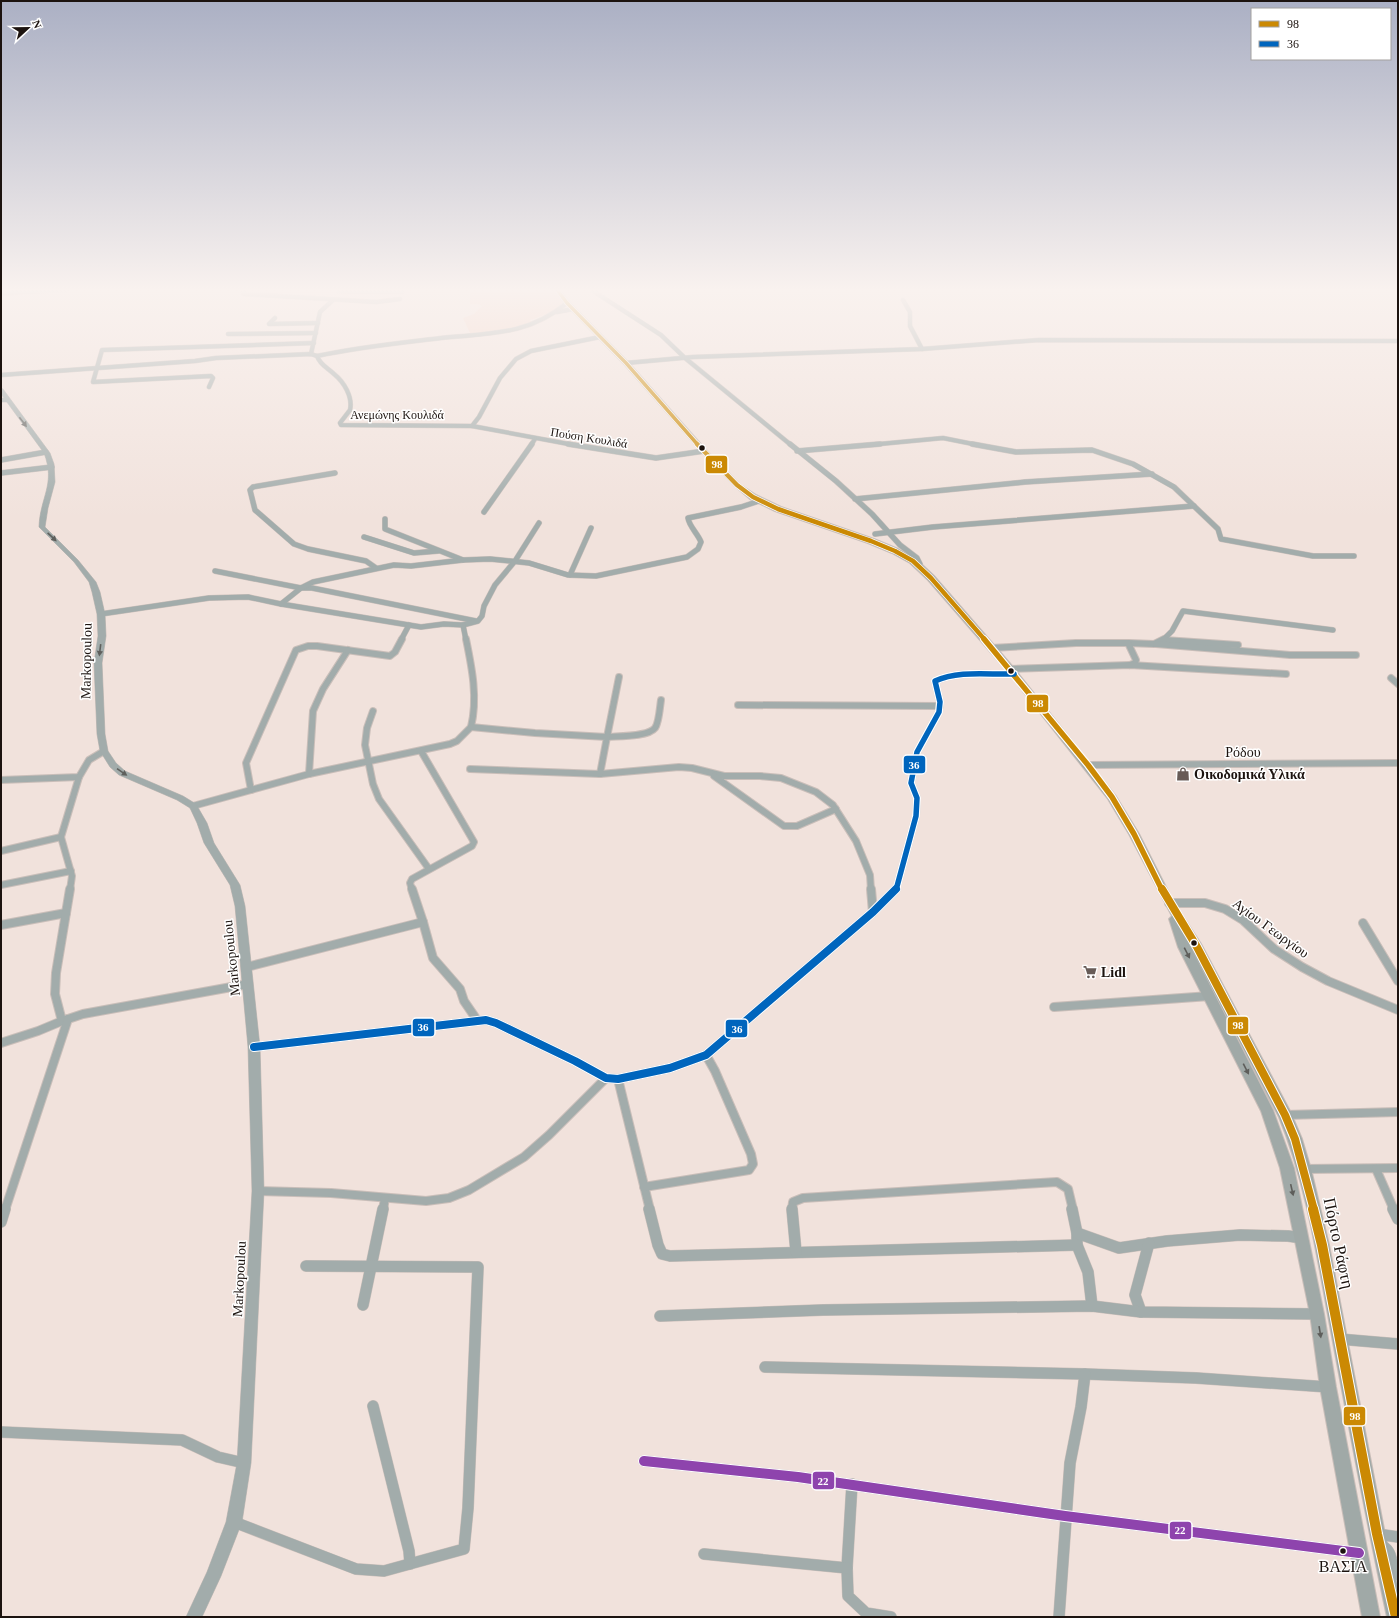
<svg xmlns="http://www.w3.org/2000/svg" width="1399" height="1618" viewBox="0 0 1399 1618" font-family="'Times New Roman',serif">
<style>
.green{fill:#f3d0c2}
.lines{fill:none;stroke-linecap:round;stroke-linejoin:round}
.minor-far4-casing{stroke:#c9beb9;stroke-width:5}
.minor-far3-casing{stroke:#c9beb9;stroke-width:6}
.minor-far2-casing{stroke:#c9beb9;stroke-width:8}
.minor-far1-casing{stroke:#c9beb9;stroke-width:10}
.minor-casing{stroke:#c9beb9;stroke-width:12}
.tertiary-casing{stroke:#c9beb9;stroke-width:1}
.secondary-casing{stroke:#c9beb9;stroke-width:2}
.minor-far4{stroke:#a2acab;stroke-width:4}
.minor-far3{stroke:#a2acab;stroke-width:5}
.minor-far2{stroke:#a2acab;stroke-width:6}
.minor-far1{stroke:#a2acab;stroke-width:8}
.minor{stroke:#a2acab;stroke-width:11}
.tertiary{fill:#a2acab;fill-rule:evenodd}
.secondary{fill:#a0a9a7;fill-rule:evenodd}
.bus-1-far4-casing{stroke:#fff;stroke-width:5}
.bus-1-far3-casing{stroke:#fff;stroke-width:6}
.bus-1-far2-casing{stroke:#fff;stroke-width:8}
.bus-1-far1-casing{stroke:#fff;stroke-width:10}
.bus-1-casing{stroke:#fff;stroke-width:12}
.bus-2-far1-casing{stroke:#fff;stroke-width:8}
.bus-2-casing{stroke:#fff;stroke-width:10}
.bus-3-casing{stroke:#fff;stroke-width:12}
.bus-1-far4{stroke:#cb8903;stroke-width:3.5}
.bus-1-far3{stroke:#cb8903;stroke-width:4.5}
.bus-1-far2{stroke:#cb8903;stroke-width:5.5}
.bus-1-far1{stroke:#cb8903;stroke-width:8}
.bus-1{stroke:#cb8903;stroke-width:10}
.bus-2-far1{stroke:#0065bd;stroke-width:5.5}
.bus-2{stroke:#0065bd;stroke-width:8}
.bus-3{stroke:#8e44ad;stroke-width:10}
.oneway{fill:#5f605d}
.oneway2{fill:#5e5e5b}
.bus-dot{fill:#1c130f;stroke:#fff;stroke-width:1.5}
.labels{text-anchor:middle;stroke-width:3;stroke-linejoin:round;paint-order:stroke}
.far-street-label{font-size:12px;fill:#1c130f;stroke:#fff}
.street-label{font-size:14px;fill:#1c130f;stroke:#fff}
.poi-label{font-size:14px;font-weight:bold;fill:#1c130f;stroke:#fff;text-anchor:start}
.near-bus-label{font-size:16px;fill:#1c130f;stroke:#fff}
.near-street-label{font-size:17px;fill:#1c130f;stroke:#fff}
.line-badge{stroke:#fff;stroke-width:1.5}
.badge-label{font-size:11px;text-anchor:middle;font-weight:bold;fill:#fff}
</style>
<rect width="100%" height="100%" fill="#f1e2dc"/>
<path class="green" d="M470,291H554L565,303C555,311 543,316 530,320L533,324L519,328L471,335L463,318L474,314L482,306L478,304H470Z"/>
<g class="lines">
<g class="minor-far4-casing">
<g id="minor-far4">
<path d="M245,291L243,293L244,294L376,302L400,299"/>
<path d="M338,291L402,292"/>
<path d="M593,291L661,335L685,358L791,445"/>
<path d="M903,300L910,312V326L922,349"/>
<path d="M567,303C527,336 489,333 441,338C399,343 358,347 317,356C320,365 328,368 334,374C344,382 353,397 350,410L340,423L341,425L472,426L479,417L500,378L516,359L531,351L600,337"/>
<path d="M557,312L573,309"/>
<path d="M275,318L269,324L318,323"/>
<path d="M228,334L316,333"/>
<path d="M311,354L320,312L333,300"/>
<path d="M626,363L693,357L922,349L1039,340L1398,341"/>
<path d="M1,375L195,361L216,358L311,354L317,356"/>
<path d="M209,387L213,378L211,376L93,382L102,350L314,343"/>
<path d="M1,400H7"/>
<path d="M472,426L574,445"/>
<path d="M531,445L535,439"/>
<path d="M869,445L943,438L978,445"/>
</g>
</g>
<g class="minor-far3-casing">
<g id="minor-far3">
<path d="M568,444L656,458L704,451"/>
<path d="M790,444L836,481L872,514L900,545L917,558L920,564L919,566"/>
<path d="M972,444L1016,452L1092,450L1133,464L1174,487L1218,529L1221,539L1313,556H1354"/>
<path d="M797,451L880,444"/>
<path d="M1,460L46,452"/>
<path d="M1,473L52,467"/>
<path d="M335,473L253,487L250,490L255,510L294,544L308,549L366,561L376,568"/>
<path d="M855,499L1025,482L1152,474"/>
<path d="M484,512L532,444"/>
<path d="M385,519V529L463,560"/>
<path d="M875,534L933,527L1194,506"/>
<path d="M364,537L414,553L438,551"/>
<path d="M215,571L301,588H312L476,621"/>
<path d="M570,575L591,528"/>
<path d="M281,604L301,588L313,582L394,565L411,566L463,560L490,559L529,563L568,575L596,576L687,557L698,549L701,542C698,534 689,526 688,518L741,507L759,501"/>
<path d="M101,614L209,598L248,597L281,604L421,627L444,624L463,625L478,621L482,616L484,606L495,585L515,561L539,523"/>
<path d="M463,625L466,640"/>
<path d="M401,640L409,625"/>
<path d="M1163,640L1172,631L1183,611L1333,630"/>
<path d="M1164,640H1166"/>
</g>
</g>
<g class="minor-far2-casing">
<g id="minor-far2">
<path d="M466,639C472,668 478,698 471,727"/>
<path d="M1164,640L1238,645"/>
<path d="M1128,643L1154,644L1164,639"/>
<path d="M1156,644L1290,655H1356"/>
<path d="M992,648L1076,643H1128L1136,660L1135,663L1130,665"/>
<path d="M1010,669L1130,665L1286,674"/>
<path d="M619,677L607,737C618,736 648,737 655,728C659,723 660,706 661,700"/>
<path d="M1391,678L1398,684"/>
<path d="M738,705L940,706"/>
<path d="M373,711L367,728L365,745L373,784L379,799L429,869"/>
<path d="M1088,765L1398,763"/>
<path d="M309,774L313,711L323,689L348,650"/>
<path d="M600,774L679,767L692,768L724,776H760L781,778L816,792L833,805L856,841L870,875L871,890"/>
<path d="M714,776L784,826H797L836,809"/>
<path d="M1,780L79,777L89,760L104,751"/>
<path d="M251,790L246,763L296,650L308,646H317L390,656L395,652L402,639"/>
<path d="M193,806L309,774L450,744L457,741L471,727L535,733L607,737L600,774L470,769"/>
<path d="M1,851L61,837"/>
<path d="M1,885L71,871"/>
<path d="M70,890L72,876L61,837L79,777"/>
<path d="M412,890L410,883L412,879L472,846L474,842L421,751"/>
<path d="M896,890L916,816L917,798L911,783L917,752L939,712L940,702L935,681C959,670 989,675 1014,674"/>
</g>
</g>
<g class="minor-far1-casing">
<g id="minor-far1">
<path d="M412,889L423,922"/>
<path d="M871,889L873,912"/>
<path d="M1169,903H1205L1225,909L1243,920L1274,949L1302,967L1328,981L1398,1010"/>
<path d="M1363,923L1398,981"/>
<path d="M1,925L66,913"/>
<path d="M247,967L423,922L433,958L460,989L464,1001L477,1020"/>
<path d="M1054,1007L1210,996"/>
<path d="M68,1019L62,1021L55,994L56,973L70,889"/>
<path d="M1,1043L38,1031L62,1021"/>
<path d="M254,1047L486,1020L496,1023L575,1061L606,1078L618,1079L670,1068L706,1055L873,912L896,889"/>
<path d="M618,1079L650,1210"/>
<path d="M1285,1115L1398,1112"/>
<path d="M1304,1169L1398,1168"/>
<path d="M1376,1169L1394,1210"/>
<path d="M644,1187L749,1170L753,1164L751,1154L715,1071L706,1055"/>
<path d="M258,1191L331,1193L426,1201L449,1198L469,1190L524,1157L549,1135L606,1078"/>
<path d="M5,1210L68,1019L83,1014L248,984"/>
<path d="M383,1210L385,1198"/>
<path d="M792,1210L793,1202L803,1198L1057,1182L1068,1189L1073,1210"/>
</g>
</g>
<g class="minor-casing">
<g id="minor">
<path d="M649,1209L658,1245L662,1254L670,1256L1077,1245"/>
<path d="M792,1209L796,1252"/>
<path d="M1072,1209L1077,1233V1245L1088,1272L1092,1306"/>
<path d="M1393,1209L1398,1219"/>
<path d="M1,1222L5,1209"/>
<path d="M1077,1233L1119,1248L1167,1241L1240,1235L1288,1236L1302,1238"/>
<path d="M363,1305L383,1209"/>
<path d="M1141,1312L1135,1295L1149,1243"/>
<path d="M660,1316L823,1310L1092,1306L1141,1312L1317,1314"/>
<path d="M1339,1339L1398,1344"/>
<path d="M765,1367L1085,1374L1196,1378L1328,1387"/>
<path d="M373,1406L409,1551L410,1564"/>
<path d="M1,1432L182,1440L218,1457L244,1463"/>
<path d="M644,1461L798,1477L1065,1516L1359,1553"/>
<path d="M852,1484L847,1568L848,1596L866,1613L891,1617"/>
<path d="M234,1522L356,1569L384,1571L464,1549L468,1508L478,1267L306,1266"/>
<path d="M1377,1534L1398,1537"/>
<path d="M704,1554L847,1568"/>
<path d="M1059,1617L1070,1463L1081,1407L1085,1374"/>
</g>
</g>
<g class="tertiary-casing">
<g id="tertiary">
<path d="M1,388L3,389L50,453L54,464L55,482L48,508L45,527L78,560L96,582L100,592L105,614L106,636L102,663L105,734L108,751L116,763L125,771L183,796L196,804L207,823L214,843L240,885L245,906L260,1047L264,1191L251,1463L242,1522L221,1576L202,1617H186L207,1572L226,1522L237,1463L252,1191L248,1047L235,906L230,885L204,843L197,823L190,808L177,800L119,775L110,767L100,751L97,734L94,663L98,636L97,614L92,592L89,582L74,562L39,527C40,497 56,484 44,453L1,394Z"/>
<path d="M1385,1541C1399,1548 1398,1567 1398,1581L1393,1578L1377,1549L1380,1544Z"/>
</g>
</g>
<g class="secondary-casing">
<g id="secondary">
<path d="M1,291H68L1,295Z"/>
<path d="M556,291H561L569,302L628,362L706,450L739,484L756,495L781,507L874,539L898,549L916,559L934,576L1013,667L1115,795L1139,834L1173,901L1201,944L1290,1111L1302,1139L1311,1169L1329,1245L1385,1534L1398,1588V1617H1387C1366,1520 1348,1423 1330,1326C1317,1256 1306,1183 1279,1117L1188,942L1273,1110L1294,1168L1324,1314L1336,1387L1380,1617H1362L1320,1387L1310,1314L1280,1168L1261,1111L1178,947L1169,919L1172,916L1129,834L1108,799L1007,671L928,580L910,563L892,553L868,543L775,511L750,499L735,486L702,452L624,364L565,304Z"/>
</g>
</g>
<use href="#minor-far4" class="minor-far4"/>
<use href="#minor-far3" class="minor-far3"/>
<use href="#minor-far2" class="minor-far2"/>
<use href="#minor-far1" class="minor-far1"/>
<use href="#minor" class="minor"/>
<use href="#tertiary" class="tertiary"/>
<use href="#secondary" class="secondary"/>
<g class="bus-1-far4-casing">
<path id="bus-1-far4" d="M558,291L567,303L626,363L698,445"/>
</g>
<g class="bus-1-far3-casing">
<path id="bus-1-far3" d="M697,444L737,485L753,497L778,509L871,541L895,551L913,561L931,578L985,640"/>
</g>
<g class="bus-1-far2-casing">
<path id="bus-1-far2" d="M984,639L1088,765L1112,797L1134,834L1162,890"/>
</g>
<g class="bus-1-far1-casing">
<path id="bus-1-far1" d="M1162,889L1197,947L1285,1115L1295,1139L1314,1210"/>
</g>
<g class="bus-1-casing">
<path id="bus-1" d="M1313,1209L1322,1245L1377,1534L1396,1617"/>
</g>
<g class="bus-2-far1-casing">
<path id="bus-2-far1" d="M896,890L916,816L917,798L911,783L917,752L939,712L940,702L935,681C959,670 989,675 1014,674"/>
</g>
<g class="bus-2-casing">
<path id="bus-2" d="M254,1047L486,1020L496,1023L575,1061L606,1078L618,1079L670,1068L706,1055L873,912L896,889"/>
</g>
<g class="bus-3-casing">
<path id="bus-3" d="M644,1461L798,1477L1065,1516L1359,1553"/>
</g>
<use href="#bus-1-far4" class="bus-1-far4"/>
<use href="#bus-1-far3" class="bus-1-far3"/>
<use href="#bus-1-far2" class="bus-1-far2"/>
<use href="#bus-1-far1" class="bus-1-far1"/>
<use href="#bus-1" class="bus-1"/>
<use href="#bus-2-far1" class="bus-2-far1"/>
<use href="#bus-2" class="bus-2"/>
<use href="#bus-3" class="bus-3"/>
</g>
<defs><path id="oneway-solid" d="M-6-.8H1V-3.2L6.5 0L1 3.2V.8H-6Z"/></defs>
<g class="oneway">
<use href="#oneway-solid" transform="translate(23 422) rotate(53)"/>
<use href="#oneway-solid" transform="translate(52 537) rotate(43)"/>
<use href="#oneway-solid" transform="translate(100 650) rotate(97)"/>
<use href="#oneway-solid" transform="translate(122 772) rotate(34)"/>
</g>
<g class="oneway2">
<use href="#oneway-solid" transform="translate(1187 953) rotate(63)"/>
<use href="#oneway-solid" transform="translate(1246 1069) rotate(63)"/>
<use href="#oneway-solid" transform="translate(1292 1190) rotate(77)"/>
<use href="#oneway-solid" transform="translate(1320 1332) rotate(81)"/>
</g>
<linearGradient id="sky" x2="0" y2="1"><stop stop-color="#abb0c4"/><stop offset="0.56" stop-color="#f9f2ef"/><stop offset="1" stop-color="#f9f2ef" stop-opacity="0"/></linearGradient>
<rect width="1399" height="518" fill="url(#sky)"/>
<defs>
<g id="shop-bare" transform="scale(1.08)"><path d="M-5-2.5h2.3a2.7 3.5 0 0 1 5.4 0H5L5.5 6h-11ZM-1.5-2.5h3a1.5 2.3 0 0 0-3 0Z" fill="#675b57" stroke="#fff" stroke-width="2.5" paint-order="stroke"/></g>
<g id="supermarket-bare" transform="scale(1.08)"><path d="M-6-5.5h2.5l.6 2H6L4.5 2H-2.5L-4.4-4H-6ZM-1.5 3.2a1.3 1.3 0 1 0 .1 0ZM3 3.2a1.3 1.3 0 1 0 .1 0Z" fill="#675b57" stroke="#fff" stroke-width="2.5" paint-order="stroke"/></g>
</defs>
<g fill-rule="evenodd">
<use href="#shop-bare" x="1183" y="774"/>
<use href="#supermarket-bare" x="1090" y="972"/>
</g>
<g class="bus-dot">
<circle cx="702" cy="448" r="3.5"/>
<circle cx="1011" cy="671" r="3.5"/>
<circle cx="1194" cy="943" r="3.5"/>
<circle cx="1343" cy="1551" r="3.5"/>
</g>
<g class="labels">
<g class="far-street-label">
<text x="397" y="419">Ανεμώνης Κουλιδά</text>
<text transform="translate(589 438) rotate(9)" y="4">Πούση Κουλιδά</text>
</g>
<g class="street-label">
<text transform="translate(86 661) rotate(-89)" y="5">Markopoulou</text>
<text x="1243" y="757">Ρόδου</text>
<text transform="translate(1271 928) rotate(36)" y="5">Αγίου Γεωργίου</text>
<text transform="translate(231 958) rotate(-96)" y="5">Markopoulou</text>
<text transform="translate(239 1279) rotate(-87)" y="5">Markopoulou</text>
</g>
<g class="poi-label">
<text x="1194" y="779">Οικοδομικά Υλικά</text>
<text x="1101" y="977">Lidl</text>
</g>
<g class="near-bus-label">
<text x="1343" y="1572">ΒΑΣΙΑ</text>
</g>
<g class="near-street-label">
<text transform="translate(1339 1243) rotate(78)" y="6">Πόρτο Ράφτη</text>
</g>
</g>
<g class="line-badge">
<rect x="705" y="455" width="23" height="19" rx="4" fill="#cb8903"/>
<rect x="1026" y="694" width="23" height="19" rx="4" fill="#cb8903"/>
<rect x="903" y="755" width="23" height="19" rx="4" fill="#0065bd"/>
<rect x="1227" y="1016" width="22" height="19" rx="4" fill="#cb8903"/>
<rect x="412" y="1018" width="23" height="19" rx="4" fill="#0065bd"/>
<rect x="725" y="1019" width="23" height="19" rx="4" fill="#0065bd"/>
<rect x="1343" y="1406" width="23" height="20" rx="4" fill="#cb8903"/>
<rect x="812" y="1471" width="23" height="19" rx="4" fill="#8e44ad"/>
<rect x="1169" y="1521" width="23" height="19" rx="4" fill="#8e44ad"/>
</g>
<g class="badge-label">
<text x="717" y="468">98</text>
<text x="1038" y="707">98</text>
<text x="914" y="769">36</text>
<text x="1238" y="1029">98</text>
<text x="423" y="1031">36</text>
<text x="737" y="1033">36</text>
<text x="1355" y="1420">98</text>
<text x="823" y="1485">22</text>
<text x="1180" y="1534">22</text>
</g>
<rect width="1399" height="1618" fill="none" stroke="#1c130f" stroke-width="4"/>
<rect x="1251" y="8" width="140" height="52" fill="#ffffff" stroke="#a4a19f"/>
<rect x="1259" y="21" width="20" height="6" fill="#cb8903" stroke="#a4a19f"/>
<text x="1287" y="28" font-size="12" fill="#1c130f">98</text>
<rect x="1259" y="41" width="20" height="6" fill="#0065bd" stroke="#a4a19f"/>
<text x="1287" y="48" font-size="12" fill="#1c130f">36</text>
<g transform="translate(28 28) rotate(68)" stroke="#ffffff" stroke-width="3" paint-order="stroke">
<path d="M0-3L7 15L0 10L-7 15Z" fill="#1c130f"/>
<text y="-6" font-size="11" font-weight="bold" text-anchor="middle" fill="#1c130f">N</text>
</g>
</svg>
